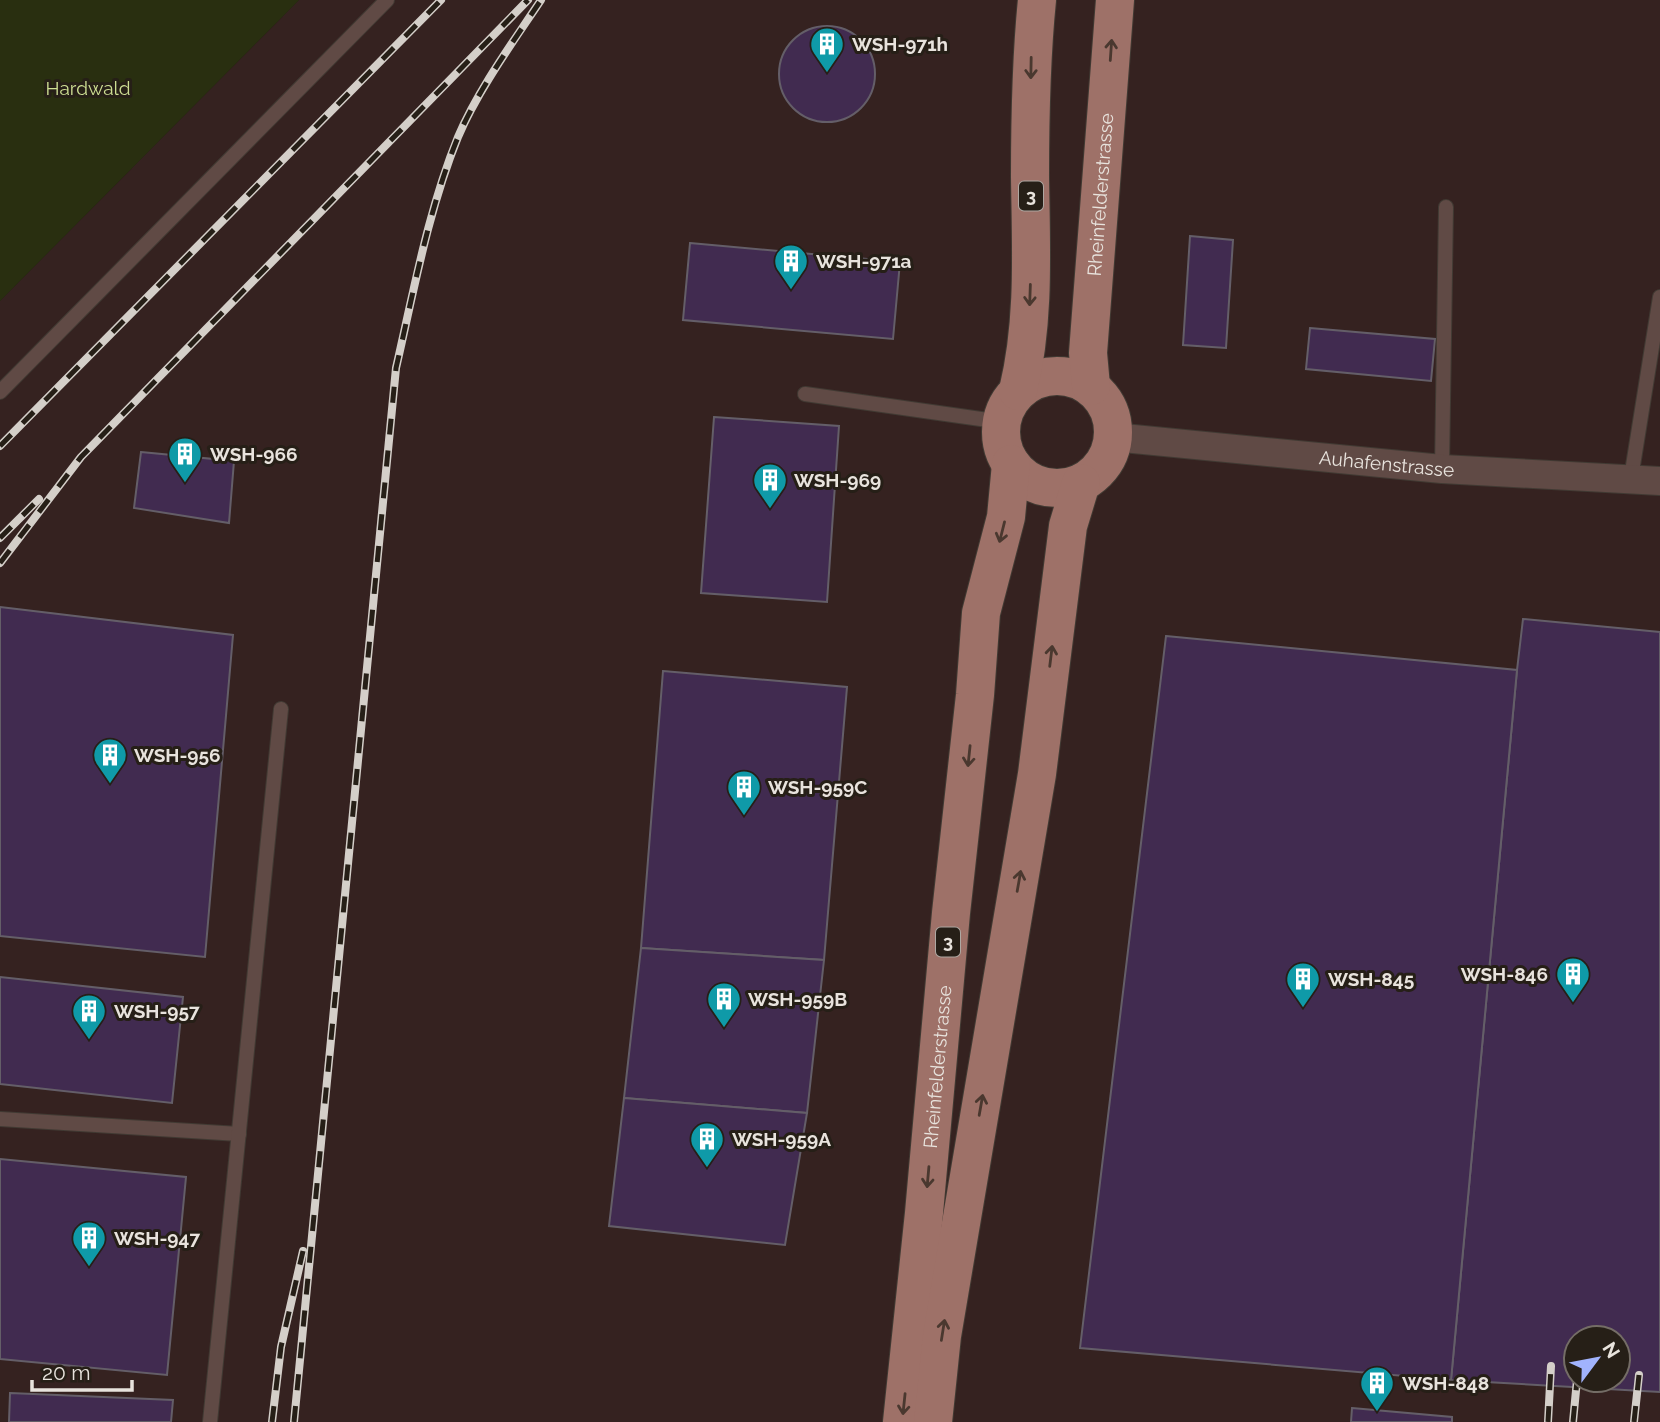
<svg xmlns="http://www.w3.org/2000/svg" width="1660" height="1422" viewBox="0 0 1660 1422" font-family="Raleway,sans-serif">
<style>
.industrial{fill:#352220;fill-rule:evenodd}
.green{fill:#292f10}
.building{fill:#412b50;stroke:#645e68;stroke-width:2;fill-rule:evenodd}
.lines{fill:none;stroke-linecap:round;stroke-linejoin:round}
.lane-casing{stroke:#413a33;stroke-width:16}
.street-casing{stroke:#413a33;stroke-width:30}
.primary-casing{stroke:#413a33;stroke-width:40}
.lane{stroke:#604a45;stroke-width:14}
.street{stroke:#604a45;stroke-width:28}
.primary{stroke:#9e7168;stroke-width:38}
.rail-casing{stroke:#d4cfc9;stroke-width:8}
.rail{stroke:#261f17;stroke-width:5;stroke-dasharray:16;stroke-linecap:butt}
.oneway{stroke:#4a382f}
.labels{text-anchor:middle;stroke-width:6;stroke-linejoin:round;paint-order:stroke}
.shield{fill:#261f17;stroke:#aea8a2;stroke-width:2}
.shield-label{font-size:18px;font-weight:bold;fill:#e8e3dd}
.poi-label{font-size:19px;font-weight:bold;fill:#e8e3dd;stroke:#261f17;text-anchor:start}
.park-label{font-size:19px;fill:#cedf93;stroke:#261f17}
.street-label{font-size:19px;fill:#e8e3dd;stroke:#261f17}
</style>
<rect width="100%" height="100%" fill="#261f17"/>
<path class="industrial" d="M299,0H1660V1422H0V301ZM1576,1338H1618V1380H1576Z"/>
<path class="green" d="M0,0H299L0,301Z"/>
<g class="building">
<circle cx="827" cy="74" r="48"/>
<path d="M1190,236L1233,240L1226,348L1183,345Z"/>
<path d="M690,243L900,262L893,339L683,320Z"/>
<path d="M1310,328L1435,339L1431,381L1306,369Z"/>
<path d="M714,417L839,426L827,602L701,593Z"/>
<path d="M141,452L234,461L229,523L134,508Z"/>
<path d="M0,607L233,635L205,957L0,936Z"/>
<path d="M1523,619L1660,632V1392L1451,1380L1517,670ZM1576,1338H1618V1380H1576Z"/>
<path d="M1166,636L1517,670L1451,1380L1080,1348Z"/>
<path d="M663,671L847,687L824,960L641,948Z"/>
<path d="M641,948L824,960L807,1113L624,1098Z"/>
<path d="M0,977L183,997L172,1103L0,1084Z"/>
<path d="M624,1098L807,1113L785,1245L609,1226Z"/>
<path d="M0,1159L186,1177L167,1375L0,1359Z"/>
<path d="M10,1393L173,1400L171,1422H9Z"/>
<path d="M1352,1408L1452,1417V1422H1351Z"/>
</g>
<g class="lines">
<g class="lane-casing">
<g id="lane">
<path d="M0,392L387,0"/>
<path d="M805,394L1002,422"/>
<path d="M1442,469L1446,207"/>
<path d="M1631,478L1660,297"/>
<path d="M0,1119L239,1134"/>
<path d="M210,1422L281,709"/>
</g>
</g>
<g class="street-casing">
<g id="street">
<path id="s1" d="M1113,437L1442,469L1660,481"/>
</g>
</g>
<g class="primary-casing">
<g id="primary">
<circle cx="1057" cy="432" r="56"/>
<path id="s2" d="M1091,386L1088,353L1115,0"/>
<path d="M1018,391C1035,321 1031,249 1030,177C1030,118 1031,59 1037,0"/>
<path id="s3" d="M902,1422L924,1213L951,913L975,695L981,613L1006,517L1011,464"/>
<path d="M933,1422L942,1336L1037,774L1068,526L1081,483"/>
</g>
</g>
<use href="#lane" class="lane"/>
<use href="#street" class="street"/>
<use href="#primary" class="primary"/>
<g class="rail-casing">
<g id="rail">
<path d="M0,446L441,0"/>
<path d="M0,538L39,499"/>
<path d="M0,563L81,457L528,0"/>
<path d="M272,1422L281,1347L303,1251"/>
<path d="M294,1422L396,368C414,290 428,211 458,137C478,90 513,42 541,0"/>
<path d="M1548,1422L1551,1366"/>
<path d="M1573,1422L1577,1380"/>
<path d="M1634,1422L1639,1375"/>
</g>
</g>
<use href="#rail" class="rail"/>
</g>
<defs><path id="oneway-shaft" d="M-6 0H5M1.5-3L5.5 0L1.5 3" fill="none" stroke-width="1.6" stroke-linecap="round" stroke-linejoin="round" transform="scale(1.75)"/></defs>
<g class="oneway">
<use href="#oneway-shaft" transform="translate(1111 50) rotate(-86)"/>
<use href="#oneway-shaft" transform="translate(1031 68) rotate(91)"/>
<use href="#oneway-shaft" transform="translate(1030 295) rotate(92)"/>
<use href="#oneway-shaft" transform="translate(1002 532) rotate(104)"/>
<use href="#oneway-shaft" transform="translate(1051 656) rotate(-83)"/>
<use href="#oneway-shaft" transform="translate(969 756) rotate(96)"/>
<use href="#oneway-shaft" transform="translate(1019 881) rotate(-80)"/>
<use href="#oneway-shaft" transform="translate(981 1105) rotate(-80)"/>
<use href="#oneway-shaft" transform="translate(928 1177) rotate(95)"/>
<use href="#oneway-shaft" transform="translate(943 1330) rotate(-81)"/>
<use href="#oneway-shaft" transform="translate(904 1404) rotate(96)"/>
</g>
<defs>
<g id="building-pin" transform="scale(1.75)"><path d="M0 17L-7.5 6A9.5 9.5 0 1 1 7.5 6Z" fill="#0f9aa8" stroke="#261f17"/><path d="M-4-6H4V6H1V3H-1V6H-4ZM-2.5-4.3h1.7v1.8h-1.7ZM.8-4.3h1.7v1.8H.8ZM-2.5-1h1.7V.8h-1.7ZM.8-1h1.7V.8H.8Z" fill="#fff"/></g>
</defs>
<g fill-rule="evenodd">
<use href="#building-pin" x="827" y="44"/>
<use href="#building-pin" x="791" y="261"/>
<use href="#building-pin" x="185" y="454"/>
<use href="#building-pin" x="770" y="480"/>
<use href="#building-pin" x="110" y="755"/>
<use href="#building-pin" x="744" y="787"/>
<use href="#building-pin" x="1573" y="974"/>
<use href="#building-pin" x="1303" y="979"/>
<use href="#building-pin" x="724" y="999"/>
<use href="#building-pin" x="89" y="1011"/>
<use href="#building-pin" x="707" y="1139"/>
<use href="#building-pin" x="89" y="1238"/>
<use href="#building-pin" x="1377" y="1383"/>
</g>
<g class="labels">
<g class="shield">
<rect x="1019" y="181.5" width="24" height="29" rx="5"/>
<rect x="936" y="927.5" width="24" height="29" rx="5"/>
</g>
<g class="shield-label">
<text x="1031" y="202">3</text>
<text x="948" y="948">3</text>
</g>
<g class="poi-label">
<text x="852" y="51">WSH-971h</text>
<text x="816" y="268">WSH-971a</text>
<text x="210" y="461">WSH-966</text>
<text x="794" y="487">WSH-969</text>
<text x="134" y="762">WSH-956</text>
<text x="768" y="794">WSH-959C</text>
<text x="1548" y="981" text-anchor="end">WSH-846</text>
<text x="1328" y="986">WSH-845</text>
<text x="748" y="1006">WSH-959B</text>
<text x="114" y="1018">WSH-957</text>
<text x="732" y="1146">WSH-959A</text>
<text x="114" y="1245">WSH-947</text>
<text x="1402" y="1390">WSH-848</text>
</g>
<g class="park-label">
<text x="88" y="95">Hardwald</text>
</g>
<g class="street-label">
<text dy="7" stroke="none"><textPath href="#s2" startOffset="192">Rheinfelderstrasse</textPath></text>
<text dy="7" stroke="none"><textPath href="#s1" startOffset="275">Auhafenstrasse</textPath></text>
<text dy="7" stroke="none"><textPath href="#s3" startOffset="357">Rheinfelderstrasse</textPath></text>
</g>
</g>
<g transform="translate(1597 1359) rotate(58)"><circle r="33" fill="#261f17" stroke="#746d66" stroke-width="2"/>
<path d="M0-5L12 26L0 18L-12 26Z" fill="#a1b3fd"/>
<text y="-10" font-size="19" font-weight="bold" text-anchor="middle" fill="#e8e3dd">N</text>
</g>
<path d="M32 1380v10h100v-10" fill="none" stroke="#e8e3dd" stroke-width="3.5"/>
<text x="42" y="1380" font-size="21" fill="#e8e3dd" stroke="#261f17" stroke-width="5" paint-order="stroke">20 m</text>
</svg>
